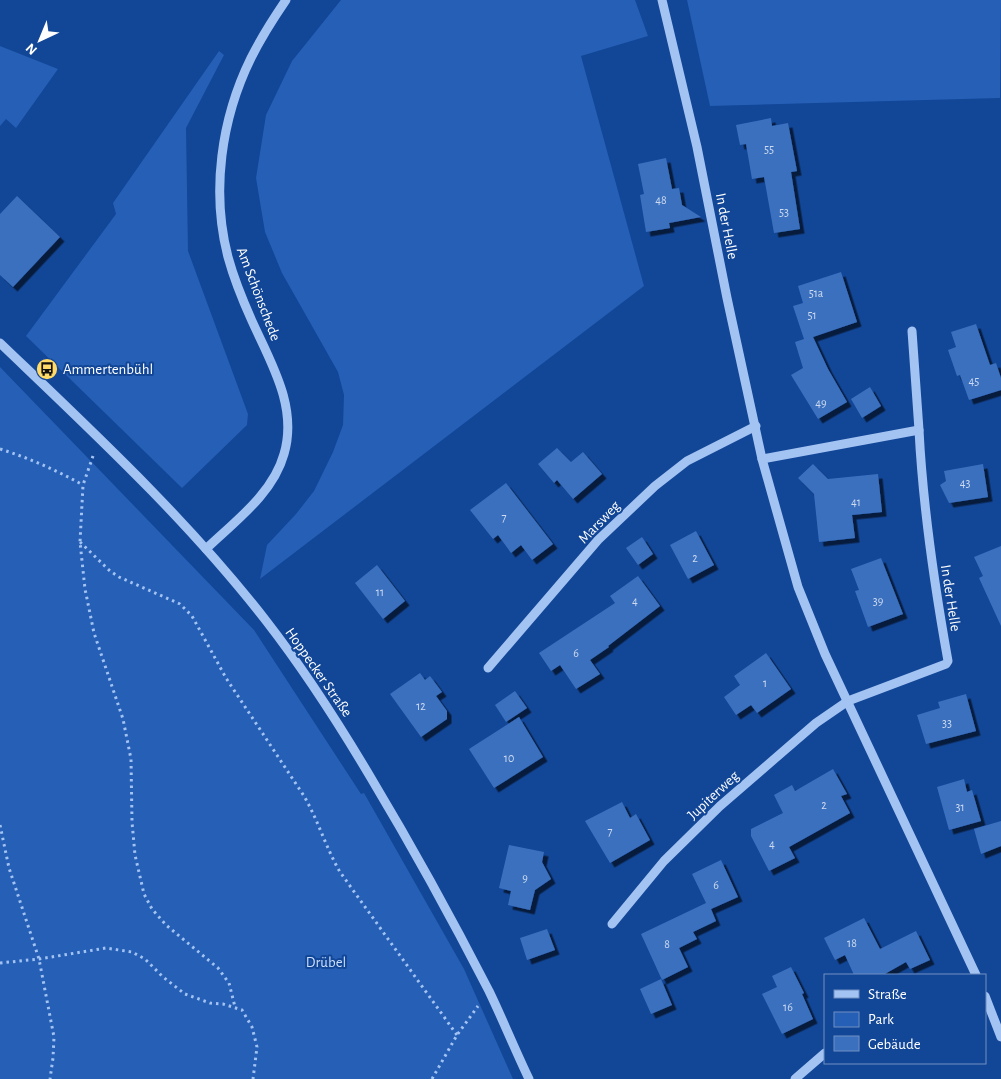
<svg xmlns="http://www.w3.org/2000/svg" width="1001" height="1079" viewBox="0 0 1001 1079" font-family="'Alegreya Sans',sans-serif">
<style>
.green{fill:#255fb6}
.building{fill:#3b70bf;filter:url(#shadow)}
.lines{fill:none;stroke-linecap:round;stroke-linejoin:round}
.path{stroke:#a3c3f3;stroke-width:3;stroke-dasharray:2.5 4;stroke-linecap:butt}
.minor{stroke:#a3c3f3;stroke-width:9}
.labels{text-anchor:middle;stroke-width:4;stroke-linejoin:round;paint-order:stroke}
.number-label{font-size:12px;fill:#cedbef}
.street-label{font-size:15px;fill:#fff;stroke:#124697}
.poi-label{font-size:15px;fill:#fff;stroke:#124697;text-anchor:start}
.park-label{font-size:15px;fill:#cbdffd;stroke:#124697}
</style>
<defs>
<filter id="shadow"><feDropShadow dx="4.5" dy="4.5" stdDeviation="0" flood-color="#0009"/></filter>
</defs>
<rect width="100%" height="100%" fill="#124697"/>
<g class="green">
<path d="M341,0H635L648,36L581,56L644,286L260,579L267,545L296,514L314,491L333,452L343,425L344,395L338,372L282,273L265,232L256,178L266,115L292,61Z"/>
<path d="M687,0H1001L1000,98L710,106Z"/>
<path d="M0,46L58,69L16,128L6,119L0,126Z"/>
<path d="M219,51L224,55L186,128L188,251L248,414L247,425L182,488L26,336L116,214L113,203Z"/>
<path d="M0,367L254,630L361,794L364,793L464,969L513,1079H0Z"/>
</g>
<g class="building">
<path d="M771,118L772,126L788,123L797,171L791,172L800,229L774,233L764,177L752,179L746,144L740,145L736,125Z"/>
<path d="M666,158L672,189L679,188L682,205L701,217L669,223L670,228L646,232L640,195L644,194L638,164Z"/>
<path d="M17,196L60,237L13,287L0,275V214Z"/>
<path d="M841,272L857,322L813,337L828,369L847,402L818,419L791,375L803,368L795,342L804,339L793,306L803,303L798,286Z"/>
<path d="M976,324L990,365L996,363L1001,378V390L969,400L960,375L957,376L948,350L956,347L951,332Z"/>
<path d="M870,387L881,406L862,418L851,399Z"/>
<path d="M557,448L571,462L583,452L602,474L573,499L557,480L554,483L538,464Z"/>
<path d="M813,464L828,479L878,474L882,512L852,515L855,538L819,542L814,494L798,478Z"/>
<path d="M983,464L988,497L949,503L940,485L946,481L944,471Z"/>
<path d="M506,483L553,544L532,560L521,545L511,553L498,535L493,539L470,510Z"/>
<path d="M696,531L714,565L688,579L670,545Z"/>
<path d="M642,537L653,554L638,565L626,548Z"/>
<path d="M1001,546V626L979,578L983,576L974,557Z"/>
<path d="M881,558L903,614L868,627L855,591L859,590L851,569Z"/>
<path d="M377,565L405,601L383,619L355,583Z"/>
<path d="M638,576L660,606L608,646L609,647L590,660L600,674L576,689L560,665L551,671L539,653L615,603L610,596Z"/>
<path d="M766,653L791,689L757,713L751,705L736,715L724,697L740,685L734,676Z"/>
<path d="M420,673L425,680L430,676L442,692L436,696L447,711V719L421,737L390,694Z"/>
<path d="M515,691L527,708L506,722L495,705Z"/>
<path d="M966,694L976,731L926,744L917,715L940,708L938,702Z"/>
<path d="M519,717L543,757L494,788L469,749Z"/>
<path d="M833,769L847,794L841,796L850,813L789,847L795,858L769,871L751,836V829L783,813L774,795L792,785L795,791Z"/>
<path d="M964,779L967,792L972,790L981,821L949,830L937,787Z"/>
<path d="M622,802L630,818L636,814L650,840L610,863L585,821Z"/>
<path d="M1001,821V846L981,854L974,829Z"/>
<path d="M509,845L544,852L542,862L551,879L535,890L530,910L508,905L511,891L499,888Z"/>
<path d="M721,860L738,897L711,909L716,921L693,932L697,939L679,948L688,967L662,980L641,934L706,903L692,874Z"/>
<path d="M864,918L880,949L916,931L930,960L910,969L906,962L883,975H854L845,955L835,960L824,938Z"/>
<path d="M547,929L555,950L527,960L520,938Z"/>
<path d="M791,967L804,993L802,994L813,1019L782,1034L762,994L777,987L772,976Z"/>
<path d="M661,979L672,1005L651,1014L640,989Z"/>
</g>
<g class="lines">
<g class="path">
<path d="M0,449C29,458 56,470 83,485"/>
<path d="M93,456L83,485L80,542L85,589L94,633L123,719L131,759L132,822L135,855L144,894L152,909L166,925L218,968L229,983L235,1007"/>
<path d="M80,542L110,571L119,577L180,604L192,616L226,678L304,796C318,820 326,848 340,872L457,1035"/>
<path d="M0,825L9,868L39,959L54,1037L53,1058L50,1079"/>
<path d="M0,963L39,959L106,948L132,952L145,959L163,977L185,994L210,1003L223,1004L242,1010L252,1027L257,1047L253,1079"/>
<path d="M432,1079L457,1035L478,1006"/>
</g>
<g class="minor">
<path d="M662,0L697,147L727,298L762,459L798,587L825,654L976,975"/>
<path d="M0,343C93,432 188,520 267,622C305,671 339,724 371,778C413,848 452,919 489,991C503,1020 515,1050 529,1079"/>
<path d="M762,459L919,430L912,331"/>
<path d="M206,549C234,522 273,494 284,454C298,407 271,363 252,321C243,301 234,279 228,257C211,192 221,119 251,58C261,38 273,19 286,0"/>
<path d="M488,668L598,540L655,486L687,461L756,426"/>
<path d="M612,924L664,861L720,806L816,723L848,701L946,664L948,661C934,583 923,509 919,430"/>
<path d="M985,996L1001,1037"/>
<path d="M795,1079L825,1053"/>
</g>
</g>
<defs>
<g id="bus-disc" transform="scale(1.125)"><circle r="9.5" fill="#ffda66" stroke="#124697"/><path d="M-5-6H5V4H4V6H2V4H-2V6H-4V4H-5ZM-3.5-4V0h7V-4ZM-3.5 1.2v1.5H-2V1.2ZM2 1.2v1.5H3.5V1.2Z" fill="#111"/></g>
</defs>
<g fill-rule="evenodd">
<use href="#bus-disc" x="47" y="369"/>
</g>
<g class="labels">
<g class="number-label">
<text x="769" y="153">55</text>
<text x="661" y="204">48</text>
<text x="784" y="216">53</text>
<text x="816" y="297">51a</text>
<text x="812" y="319">51</text>
<text x="974" y="385">45</text>
<text x="821" y="407">49</text>
<text x="965" y="487">43</text>
<text x="856" y="506">41</text>
<text x="504" y="521">7</text>
<text x="695" y="562">2</text>
<text x="380" y="596">11</text>
<text x="635" y="605">4</text>
<text x="878" y="605">39</text>
<text x="576" y="657">6</text>
<text x="765" y="687">1</text>
<text x="421" y="710">12</text>
<text x="947" y="727">33</text>
<text x="509" y="762">10</text>
<text x="824" y="809">2</text>
<text x="960" y="811">31</text>
<text x="610" y="835">7</text>
<text x="772" y="848">4</text>
<text x="525" y="882">9</text>
<text x="716" y="889">6</text>
<text x="852" y="947">18</text>
<text x="667" y="948">8</text>
<text x="788" y="1011">16</text>
</g>
<g class="street-label">
<text transform="translate(727 226) rotate(79)" y="5">In der Helle</text>
<text transform="translate(259 294) rotate(69)" y="5">Am Schönschede</text>
<text transform="translate(599 522) rotate(-46)" y="5">Marsweg</text>
<text transform="translate(951 598) rotate(81)" y="5">In der Helle</text>
<text transform="translate(319 672) rotate(55)" y="5">Hoppecker Straße</text>
<text transform="translate(713 795) rotate(-43)" y="5">Jupiterweg</text>
</g>
<g class="poi-label">
<text x="63" y="374">Ammertenbühl</text>
</g>
<g class="park-label">
<text x="326" y="967">Drübel</text>
</g>
</g>
<rect x="824" y="974" width="162" height="90" fill="#124697" stroke="#7190c1"/>
<rect x="834" y="990" width="25" height="8" fill="#a3c3f3" stroke="#7190c1"/>
<text x="868" y="999" font-size="15" fill="#ffffff">Straße</text>
<rect x="834" y="1012" width="25" height="15" fill="#255fb6" stroke="#7190c1"/>
<text x="868" y="1024" font-size="15" fill="#ffffff">Park</text>
<rect x="834" y="1036" width="25" height="15" fill="#3b70bf" stroke="#7190c1"/>
<text x="868" y="1049" font-size="15" fill="#ffffff">Gebäude</text>
<g transform="translate(40 40) rotate(224)" stroke="#124697" stroke-width="4" paint-order="stroke">
<path d="M0-4L9 19L0 12L-9 19Z" fill="#ffffff"/>
<text y="-8" font-size="14" font-weight="bold" text-anchor="middle" fill="#ffffff">N</text>
</g>
</svg>
